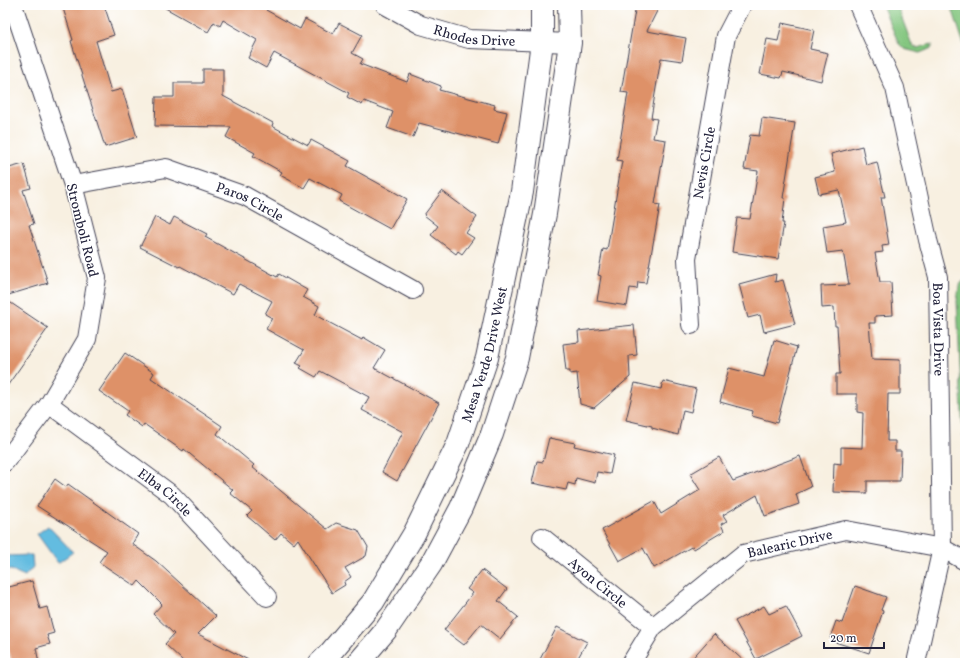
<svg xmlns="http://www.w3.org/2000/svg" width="970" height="668" viewBox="0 0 970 668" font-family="Vollkorn,serif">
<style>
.green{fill:#83c67f;stroke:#52745d}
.water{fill:#63bce0;stroke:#426f8e}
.building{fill:#de9167}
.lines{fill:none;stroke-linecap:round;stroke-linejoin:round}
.street-casing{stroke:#424154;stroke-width:20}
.secondary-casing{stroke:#424154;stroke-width:24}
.street{stroke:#fff;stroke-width:18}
.secondary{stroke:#fff;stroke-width:22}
.labels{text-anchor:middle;stroke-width:3;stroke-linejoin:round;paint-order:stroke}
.street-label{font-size:14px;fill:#22223b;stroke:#fff}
</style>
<rect width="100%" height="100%" fill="#fff"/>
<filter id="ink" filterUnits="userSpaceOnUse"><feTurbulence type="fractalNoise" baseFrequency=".025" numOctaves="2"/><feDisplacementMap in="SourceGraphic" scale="8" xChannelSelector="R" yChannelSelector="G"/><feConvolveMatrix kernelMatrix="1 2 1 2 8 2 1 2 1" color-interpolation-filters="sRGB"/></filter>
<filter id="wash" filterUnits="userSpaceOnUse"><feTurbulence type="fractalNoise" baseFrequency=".012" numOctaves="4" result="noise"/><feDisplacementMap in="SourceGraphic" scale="16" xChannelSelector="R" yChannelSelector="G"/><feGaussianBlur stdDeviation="0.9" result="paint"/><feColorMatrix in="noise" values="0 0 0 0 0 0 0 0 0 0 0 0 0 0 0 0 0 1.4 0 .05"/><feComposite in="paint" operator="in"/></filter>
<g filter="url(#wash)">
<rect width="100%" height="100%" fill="#f8f0e1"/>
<g class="green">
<path d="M882,5H897L912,45L917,48L932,44V48L920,53L904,49L899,44Z"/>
<path d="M951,5H965V47L963,42Z"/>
<path d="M963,281H965V438L963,436L957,301L959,286Z"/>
</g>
<g class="water">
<path d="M48,526L73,552L58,563L37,534Z"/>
<path d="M32,555L33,567L25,576L11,570H7L5,572V556Z"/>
</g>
<g id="blocks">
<g class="building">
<path d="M62,5H104L114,35L96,41L111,92L122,89L137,137L105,147L71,41L73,40Z"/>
<path d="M160,5H269L266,10L300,29L305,19L333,34L339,23L362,35L352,53L363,59L360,64L407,82L410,74L441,86L439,90L495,105L494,109L507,112L498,144L419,123L413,137L387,128L393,112L364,101L362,105L347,97L349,93L274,53L266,68L248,58L257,40L223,20L220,26L214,22L208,32Z"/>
<path d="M636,5H660L647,31L686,38L682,61L661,58L651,118L657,119L653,138L666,140L655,204L660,205L646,283L638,282L637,289L630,288L627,306L597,301L601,276L598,275L603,249L607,250L622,161L617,160L628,93L621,92Z"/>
<path d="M782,23L814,30L810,49L828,53L821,81L783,72L781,78L760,74L767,39L778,41Z"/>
<path d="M203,69H223V96L273,123L272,126L308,145L311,140L350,161L347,166L407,199L390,229L339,201L342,195L310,178L304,188L280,175L282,172L253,156L255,153L226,137L231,127L155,126L156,97H174V83H203Z"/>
<path d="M762,118L795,123L783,198H785L782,223H784L778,259L732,252L737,218L750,219L758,171L744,169L750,135L759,136Z"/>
<path d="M862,146L866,165L877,162L885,197H881L889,245L882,246L883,252L875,253L880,282H891L893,315L875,316V323H869L872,359L900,360V394H888L887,441H895V451H901L900,481H867V493L833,492L834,463L841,464V447L862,448L863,413L857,412V394H836V374H840L837,326H835L834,307L822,308L821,286L849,285L843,251L827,253L823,226L846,222L839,190L819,194L815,177L835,172L831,154Z"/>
<path d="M24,164L31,188L23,190L34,224L29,225L48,283L5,296V169Z"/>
<path d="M442,191L477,217L466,233L474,238L462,254L458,251L456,254L431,235L438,226L424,215Z"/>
<path d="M155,217L170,225L174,217L207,234L205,237L277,277L279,274L307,290L303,297L319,306L315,315L362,340L363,337L385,350L374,368L439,403L397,481L382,472L403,432L362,410L369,397L320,371L316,377L300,368L302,366L296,363L304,350L266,329L272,318L265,314L272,301L239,284L233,294L180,266L179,267L140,247Z"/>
<path d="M776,274L775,282L783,280L795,324L764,332L760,315L748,318L739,284Z"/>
<path d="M5,299L48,328L5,389Z"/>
<path d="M634,325L637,355L629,356L630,377L594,408L580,404L577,373L570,374V371H566L563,344L579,342L578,331Z"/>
<path d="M774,340L797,347L777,423L752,416L753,411L720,402L729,368L764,377Z"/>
<path d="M125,353L154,373L151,378L222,426L217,434L254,465L252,467L327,529L336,523L358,530L368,547L366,556L345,568L351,577L344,582L345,585L332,593L298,539L294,544L281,533L275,540L247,516L252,511L230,493L233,490L184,449L183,451L144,424L142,427L125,415L128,411L99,391Z"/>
<path d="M663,381L696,389L691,412L683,410L678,435L652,428V426L626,420L635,383L661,389Z"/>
<path d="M549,438L575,443L574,446L614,455L610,474L597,472L595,483L576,478L575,485L568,483L566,490L532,483L537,461L543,462Z"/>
<path d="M800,456L811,487L796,494L799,504L765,516L757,495L723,515L727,521L721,524L724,531L694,549L693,546L654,568L643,548L619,561L602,530L654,501L661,514L700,490L690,474L719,457L733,481Z"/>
<path d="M55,479L66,487L68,484L138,534L132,544L156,561L216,616L198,634L254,663H185L165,644L174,634L153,614L162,604L139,581L135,586L99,562L107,551L37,506Z"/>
<path d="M482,570L507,589L498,601L518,617L500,639L481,624L464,645L444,630L473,593L467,589Z"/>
<path d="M32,581L40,609L47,607L54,633L47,635L50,644L36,648L39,663H12L5,636V588Z"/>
<path d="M855,586L886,597L881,610L883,611L869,653L835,642V640L830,638L836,621L842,623Z"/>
<path d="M764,606L769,614L786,606L802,636L756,659L735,621Z"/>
<path d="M557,627L587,642L575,663H538Z"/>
<path d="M714,634L746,663H688Z"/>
</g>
</g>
</g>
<g filter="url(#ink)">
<use href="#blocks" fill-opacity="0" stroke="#424154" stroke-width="1"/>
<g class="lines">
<g class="street-casing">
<g id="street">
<path id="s1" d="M385,5L421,25L469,39L570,43"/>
<path id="s2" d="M858,5L895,88L928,240L938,277L942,548L916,663"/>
<path id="s3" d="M73,185L166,168L245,196L413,290"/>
<path id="s4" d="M691,325L687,259L726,36L742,5"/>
<path id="s5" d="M49,404L172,495L267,597"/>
<path d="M5,462L49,404L87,339L97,278L73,185L13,5"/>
<path id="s6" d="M542,537L653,627"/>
<path id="s7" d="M631,663L653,627L743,554L846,530L942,548L965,561"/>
</g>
</g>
<g class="secondary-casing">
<g id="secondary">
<path id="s8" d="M320,663L330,653L373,602L414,534L458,444L487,358L522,192L542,42V5"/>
<path d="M358,663L386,630L431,564L461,508L492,434L517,358L545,214L570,43L569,5"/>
</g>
</g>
<use href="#street" class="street"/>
<use href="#secondary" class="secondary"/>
</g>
</g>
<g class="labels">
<g class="street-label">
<text dy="5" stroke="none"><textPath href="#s1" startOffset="96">Rhodes Drive</textPath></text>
<text dy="5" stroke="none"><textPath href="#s4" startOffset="164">Nevis Circle</textPath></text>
<text dy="5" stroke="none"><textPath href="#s3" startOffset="185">Paros Circle</textPath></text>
<text transform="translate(83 230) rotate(76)" y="5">Stromboli Road</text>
<text dy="5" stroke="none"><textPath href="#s2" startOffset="337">Boa Vista Drive</textPath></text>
<text dy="5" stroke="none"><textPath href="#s8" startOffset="354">Mesa Verde Drive West</textPath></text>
<text dy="5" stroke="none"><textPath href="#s5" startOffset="146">Elba Circle</textPath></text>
<text dy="5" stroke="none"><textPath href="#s7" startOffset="206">Balearic Drive</textPath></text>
<text dy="5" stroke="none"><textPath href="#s6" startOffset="72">Ayon Circle</textPath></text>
</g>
</g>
<rect width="970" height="668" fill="none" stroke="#fff" stroke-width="20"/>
<path d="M824 642v6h60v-6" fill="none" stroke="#22223b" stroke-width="2"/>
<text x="830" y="642" font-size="12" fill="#22223b" stroke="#ffffff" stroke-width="3" paint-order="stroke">20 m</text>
</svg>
